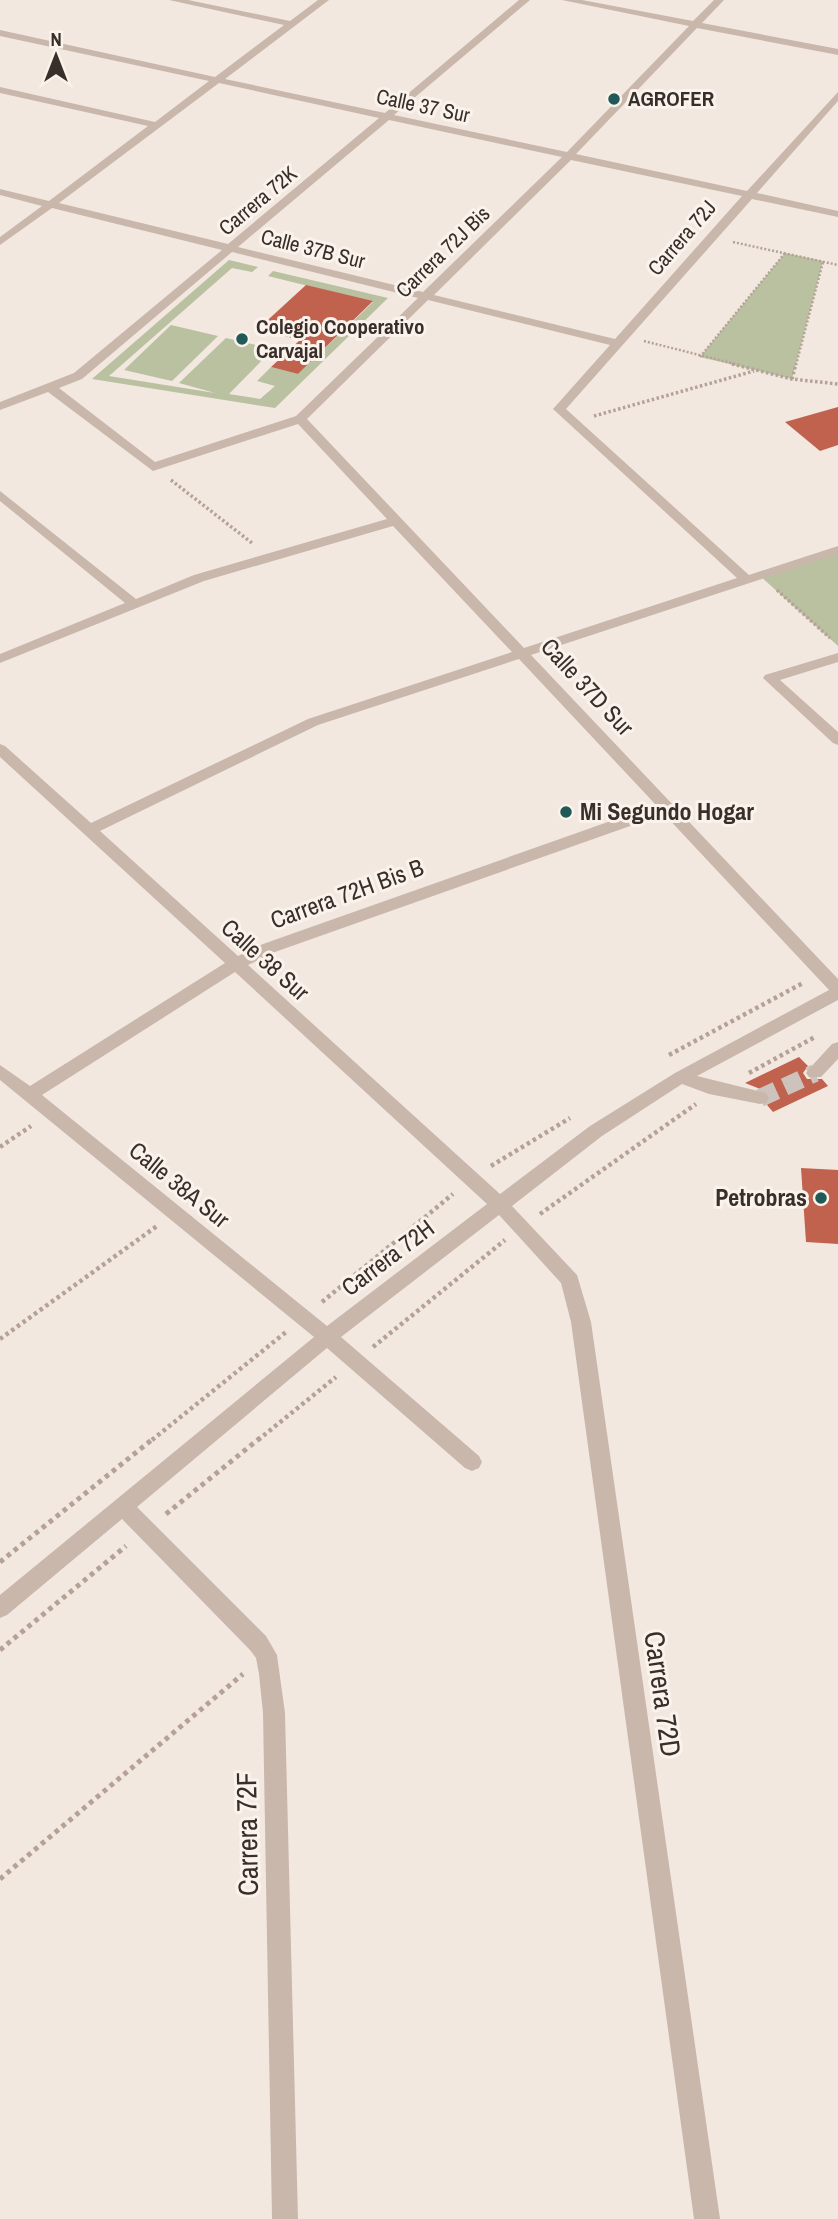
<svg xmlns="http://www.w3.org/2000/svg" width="838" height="2219" viewBox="0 0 838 2219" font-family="'Archivo Narrow',sans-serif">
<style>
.green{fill:#b9c1a0}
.building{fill:#c1624f}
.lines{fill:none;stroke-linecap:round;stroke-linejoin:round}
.minor-tunnel{stroke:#cdc3bc;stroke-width:18;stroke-dasharray:18 9;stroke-linecap:butt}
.path-far3{stroke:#b6a196;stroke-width:2.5;stroke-dasharray:2 2;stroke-linecap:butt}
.path-far2{stroke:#b6a196;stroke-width:3.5;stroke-dasharray:2.5 2.5;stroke-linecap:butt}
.path-far1{stroke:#b6a196;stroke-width:4.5;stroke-dasharray:3.5 3.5;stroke-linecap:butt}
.path{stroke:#b6a196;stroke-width:5;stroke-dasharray:4.5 4.5;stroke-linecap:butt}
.minor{fill:#cab7ac;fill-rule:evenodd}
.poi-dot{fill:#215958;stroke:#faf3ec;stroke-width:2.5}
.labels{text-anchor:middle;stroke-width:6;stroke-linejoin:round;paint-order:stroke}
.far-poi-label{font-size:21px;font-weight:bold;fill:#392e2a;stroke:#faf3ec;text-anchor:start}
.far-street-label{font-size:21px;fill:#392e2a;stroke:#faf3ec}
.street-label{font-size:24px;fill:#392e2a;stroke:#faf3ec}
.poi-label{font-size:24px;font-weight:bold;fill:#392e2a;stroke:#faf3ec;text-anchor:start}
.near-street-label{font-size:28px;fill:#392e2a;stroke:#faf3ec}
</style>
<rect width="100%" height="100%" fill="#f2e8e0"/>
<g class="green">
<path d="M785,253L823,261L792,379L700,357Z"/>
<path d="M229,260L258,267L252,272L232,268L109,376L215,393L179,383L226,338L273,349L229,394L260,399L275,386L257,381L271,367L298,374L373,302L268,276L273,271L388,298L275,408L92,379Z"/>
<path d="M171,325L218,336L172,381L124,370Z"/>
<path d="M838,550V646L759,575Z"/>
</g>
<g class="building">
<path d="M306,285L373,301L298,374L271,367L300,340L258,329Z"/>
<path d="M838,407V445L820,451L785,422Z"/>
<path d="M799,1057L808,1066L803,1073L807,1079H822L828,1086L773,1112L767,1105L771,1099L768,1092L745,1083Z"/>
<path d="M801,1168L838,1170V1244L806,1242Z"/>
</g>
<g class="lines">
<path class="minor-tunnel" d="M760,1098L815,1073"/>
<g class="path-far3">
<path d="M733,242L838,265"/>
<path d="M644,341L739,365"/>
<path d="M700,357L785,253"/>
<path d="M796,365L823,262"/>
</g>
<g class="path-far2">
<path d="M732,364L792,379L838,384"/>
<path d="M792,379L796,364"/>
<path d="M594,416L754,371"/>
<path d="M171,480L252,543"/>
<path d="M777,590L830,638"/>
</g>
<g class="path-far1">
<path d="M669,1055L803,983"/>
<path d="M749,1073L815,1037"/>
<path d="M0,1147L31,1126"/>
<path d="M491,1166L570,1118"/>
<path d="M540,1214L696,1104"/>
<path d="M322,1302L453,1194"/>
<path d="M0,1339L157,1226"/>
<path d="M373,1347L505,1240"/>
<path d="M152,1440L286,1332"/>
<path d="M258,1440L336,1377"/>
</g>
<g class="path">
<path d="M166,1514L260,1438"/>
<path d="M0,1562L154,1438"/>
<path d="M0,1650L126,1546"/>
<path d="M0,1879L243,1674"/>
</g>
<g class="minor">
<path d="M169,0H188L290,21L318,0H329L225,79L385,113L519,0H530L394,115L567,152L689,26L562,0H582L693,21L714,0H724L702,23L838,49V55L697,28L576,154L747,191L838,92V101L757,193L838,211V217L752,199L566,409L749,575L838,546V554L531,655L838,979V1000L697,1076L766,1093L769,1098L766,1103L760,1104L709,1094L682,1084L602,1136L512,1206L577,1275L591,1322L720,2219H694L571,1322L561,1283L499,1215L341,1337L479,1456L482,1462L479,1468L472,1471L465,1468L327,1348L137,1507L266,1636L277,1655L285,1713L298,2219H272L263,1713L259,1674L256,1658L250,1650L122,1519L7,1615L0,1618V1595L314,1337L0,1080V1065L30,1086L225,963L0,757V744L5,746L91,823L308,719L512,652L393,526L204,581L0,663V654L125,603L0,501V491L136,599L194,575L387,519L298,424L153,471L48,392L0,410V402L74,373L222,250L52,208L0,245V237L42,206L0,195V189L49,201L148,126L0,93V87L155,122L209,81L0,36V30L215,77L284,25ZM219,83L379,118L228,244L59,203ZM389,120L562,157L423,292L238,247ZM571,160L742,196L615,339L434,295ZM232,252L418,298L296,416L155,462L59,388L82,379ZM428,300L610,345L553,409L737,578L524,648L307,419ZM519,659L656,805L263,944L238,956L100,831L318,725ZM664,814L829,990L675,1073L590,1126L500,1194L248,965L275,952ZM235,972L487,1204L327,1326L42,1095Z"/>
<path d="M838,653V662L780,680L838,732V745L833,743L763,678L765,675Z"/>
<path d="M838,1042V1059L821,1077H809L806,1073L809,1069L832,1044Z"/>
</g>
</g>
<g class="poi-dot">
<circle cx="614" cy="99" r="7"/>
<circle cx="242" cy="339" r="7"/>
<circle cx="566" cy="812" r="7"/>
<circle cx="821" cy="1198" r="7"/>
</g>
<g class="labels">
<g class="far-poi-label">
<text x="628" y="106">AGROFER</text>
<text x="256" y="334">Colegio Cooperativo<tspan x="256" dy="24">Carvajal</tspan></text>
</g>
<g class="far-street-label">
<text transform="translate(423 106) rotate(12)" y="7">Calle 37 Sur</text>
<text transform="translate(258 201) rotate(-40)" y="7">Carrera 72K</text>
<text transform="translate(682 238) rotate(-49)" y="7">Carrera 72J</text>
<text transform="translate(313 249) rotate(14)" y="7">Calle 37B Sur</text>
<text transform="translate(443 252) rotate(-44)" y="7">Carrera 72J Bis</text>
</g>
<g class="street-label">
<text transform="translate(587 687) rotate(47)" y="8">Calle 37D Sur</text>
<text transform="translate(347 894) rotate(-20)" y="8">Carrera 72H Bis B</text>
<text transform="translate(265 960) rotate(42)" y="8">Calle 38 Sur</text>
<text transform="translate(179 1185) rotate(39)" y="8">Calle 38A Sur</text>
<text transform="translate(388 1258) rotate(-37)" y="8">Carrera 72H</text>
</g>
<g class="poi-label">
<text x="580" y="820">Mi Segundo Hogar</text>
<text x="807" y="1206" text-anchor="end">Petrobras</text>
</g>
<g class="near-street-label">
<text transform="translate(663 1694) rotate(82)" y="10">Carrera 72D</text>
<text transform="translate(247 1834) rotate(-91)" y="10">Carrera 72F</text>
</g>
</g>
<g transform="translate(56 56)" stroke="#faf3ec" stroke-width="5" paint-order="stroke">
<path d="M0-5L12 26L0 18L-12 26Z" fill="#392e2a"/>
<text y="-10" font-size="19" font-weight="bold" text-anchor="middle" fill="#392e2a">N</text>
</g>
</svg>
